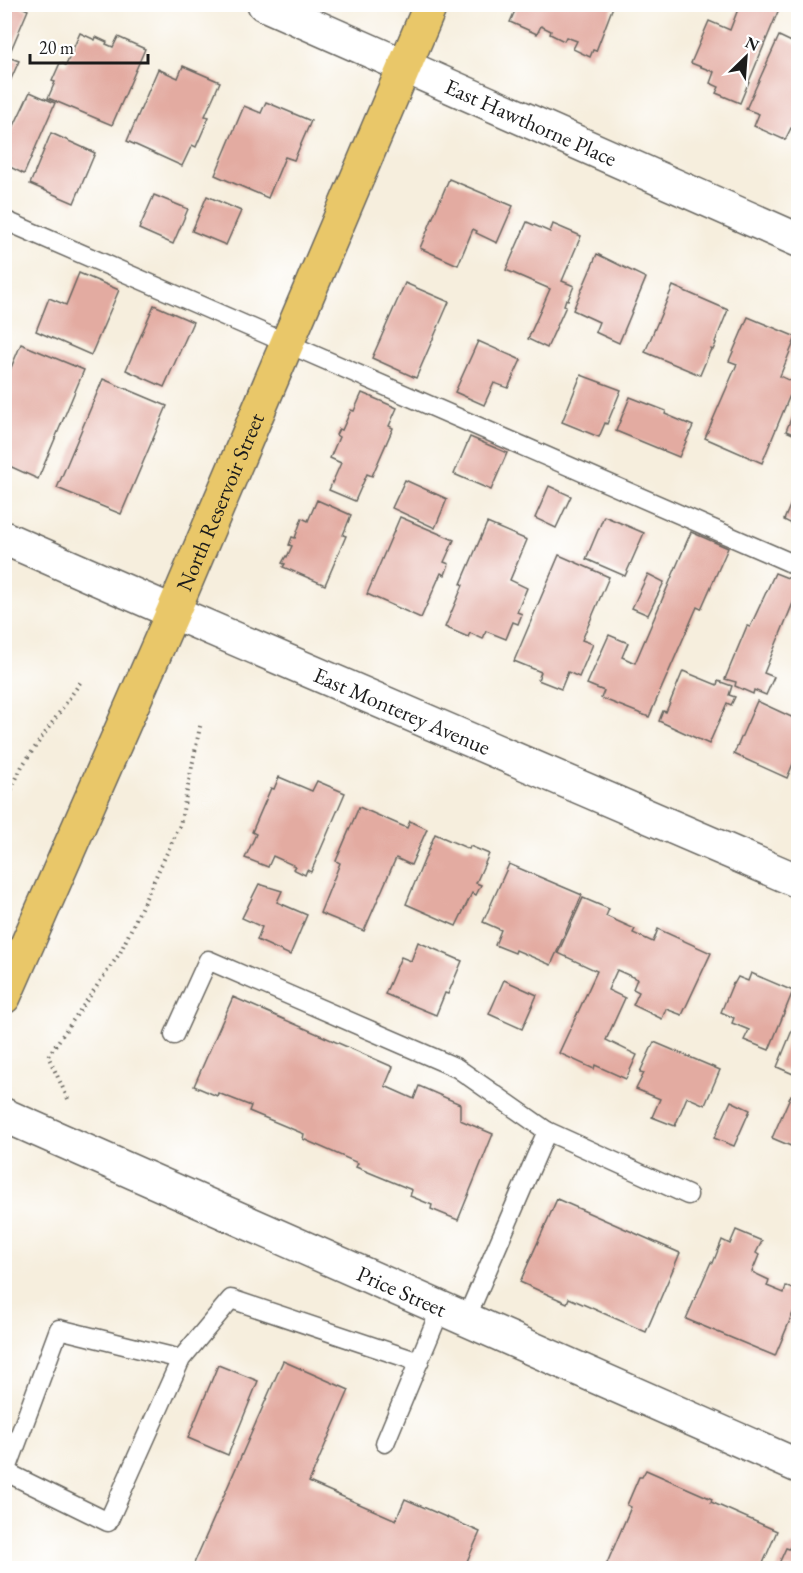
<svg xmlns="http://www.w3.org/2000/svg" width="803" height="1573" viewBox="0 0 803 1573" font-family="'EB Garamond',serif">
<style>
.building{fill:#e3aba1}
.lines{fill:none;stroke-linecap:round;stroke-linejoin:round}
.service-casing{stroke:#686660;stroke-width:21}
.minor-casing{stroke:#686660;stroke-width:36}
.tertiary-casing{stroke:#686660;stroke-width:36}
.primary-casing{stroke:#686660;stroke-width:36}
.path{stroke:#686660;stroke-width:4;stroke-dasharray:1.5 4.5;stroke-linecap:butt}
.service{stroke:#fff;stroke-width:18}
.minor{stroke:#fff;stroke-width:33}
.tertiary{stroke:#fff;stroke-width:33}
.primary{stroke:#e9c769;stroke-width:33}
.labels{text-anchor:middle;stroke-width:5;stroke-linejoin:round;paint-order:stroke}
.street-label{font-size:22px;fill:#1c1c1c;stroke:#fff}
</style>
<rect width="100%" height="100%" fill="#fff"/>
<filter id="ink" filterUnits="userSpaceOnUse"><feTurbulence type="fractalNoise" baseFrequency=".0167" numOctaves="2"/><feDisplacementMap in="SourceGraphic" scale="12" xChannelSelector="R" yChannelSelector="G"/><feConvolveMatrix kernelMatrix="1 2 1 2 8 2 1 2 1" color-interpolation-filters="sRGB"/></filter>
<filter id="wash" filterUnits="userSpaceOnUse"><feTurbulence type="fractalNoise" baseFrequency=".008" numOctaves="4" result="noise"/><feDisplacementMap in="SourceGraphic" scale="24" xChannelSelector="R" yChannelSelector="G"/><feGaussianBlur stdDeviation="1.35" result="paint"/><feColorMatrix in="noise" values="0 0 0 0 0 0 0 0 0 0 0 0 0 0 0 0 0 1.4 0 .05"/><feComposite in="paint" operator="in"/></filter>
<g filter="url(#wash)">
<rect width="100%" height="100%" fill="#f6eedd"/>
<g id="blocks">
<g class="building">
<path d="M4,4H15L28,10L8,57L19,61L4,95Z"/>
<path d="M518,4H614L596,51L593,50L590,57L573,49L577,41L566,37L564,41L550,34L551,31L541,26L537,34L510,22Z"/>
<path d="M740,4H767L779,9L740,103L716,93L719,87L710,83L714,72L691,63L709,21L730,30Z"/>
<path d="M80,33L95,40L96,37L107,42L106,44L113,47L118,37L145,49L112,125L48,98L55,82L52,81L60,63L66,65Z"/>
<path d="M779,36L798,45V132L791,128L785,140L754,126L759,114L746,109Z"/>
<path d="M183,66L220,82L205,116L209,117L196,147L192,145L182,166L127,141L158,69L178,78Z"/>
<path d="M30,92L55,103L24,174L4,164V147Z"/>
<path d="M266,102L311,121L294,160L285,157L268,198L215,175L244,106L261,113Z"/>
<path d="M51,133L95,153L74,203L30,184Z"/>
<path d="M449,179L513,206L497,243L476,233L477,231L473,229L458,265L420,248Z"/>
<path d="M154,195L188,209L173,244L139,229Z"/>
<path d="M207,196L241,211L226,245L192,231Z"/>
<path d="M527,222L550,232L553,224L581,236L562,281L574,286L568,300L566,299L564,305L566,306L547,348L528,339L550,289L506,270Z"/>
<path d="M597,254L646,278L619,343L595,332L599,322L573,310Z"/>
<path d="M79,273L119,290L91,355L36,331L49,298L66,305Z"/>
<path d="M405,283L449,302L416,378L372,358Z"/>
<path d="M673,286L728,310L715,342L716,343L713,350L711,349L700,375L645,352Z"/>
<path d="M154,305L193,322L164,387L126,370Z"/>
<path d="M748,317L796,337L780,376L795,383L762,463L705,438L737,364L729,361Z"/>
<path d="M478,341L521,360L508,388L494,383L484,405L455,392Z"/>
<path d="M21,344L84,370L38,479L5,464V382Z"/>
<path d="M581,375L621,390L607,424L605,423L599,437L562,422Z"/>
<path d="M103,379L167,406L121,514L57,488Z"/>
<path d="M362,393L397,408L389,426L393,428L372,476L367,474L355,501L329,490L341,463L330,458L339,437L336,435L339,429L342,430L351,410L354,411Z"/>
<path d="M630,397L666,411L665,414L693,426L679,457L616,431Z"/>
<path d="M798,401V436L786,431Z"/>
<path d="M470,437L507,453L491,490L454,474Z"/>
<path d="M405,480L447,499L435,528L392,508Z"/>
<path d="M549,486L571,496L556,528L535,518Z"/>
<path d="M798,487V527L784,520Z"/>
<path d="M317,500L351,515L343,535L346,536L325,585L283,567L285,564L282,563L286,556L287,557L292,546L289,545L292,537L295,538L302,518L308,521Z"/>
<path d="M604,516L644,533L625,576L586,559Z"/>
<path d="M400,517L454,540L444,562L449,564L445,575L441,573L421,618L367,594Z"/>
<path d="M487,523L527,540L510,580L527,588L517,612L522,614L518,624L513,622L506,639L486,631L483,639L470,633L468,637L445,627L463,585L461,584Z"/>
<path d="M691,532L728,548L701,609L697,607L649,717L601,698L604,691L587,684L609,635L628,643L622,657L635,663Z"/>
<path d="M559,555L609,577L582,640L593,644L579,677L568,672L561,689L538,680L541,672L514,661Z"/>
<path d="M775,573L798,582V591L764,673L774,677L766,695L754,690L753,694L735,686L736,682L725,679L747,626L750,627Z"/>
<path d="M648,574L664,582L648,615L632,608Z"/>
<path d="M683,671L717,685L718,681L732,686L729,695L735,697L731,705L727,703L709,744L659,721L663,711L666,712Z"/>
<path d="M757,701L798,720V752L787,778L734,754Z"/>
<path d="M279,777L312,791L317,781L345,793L311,872L307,870L305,875L293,869L295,866L273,856L268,867L245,858L256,834L252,832L271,788L274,789Z"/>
<path d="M359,807L407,828L410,821L427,829L411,865L396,858L364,931L320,913L340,863L336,861Z"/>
<path d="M435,834L469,849L470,846L489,854L476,883L481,885L476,895L472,893L456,926L406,904Z"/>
<path d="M509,864L582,895L551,965L516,950L515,953L495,945L501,930L483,922Z"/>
<path d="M259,884L282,891L277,902L307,915L290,955L257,940L262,927L242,918Z"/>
<path d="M583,898L609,909L606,916L635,929L633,933L653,942L658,929L711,953L682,1015L666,1009L662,1019L633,1005L639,992L633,989L637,979L617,970L608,990L625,998L606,1040L637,1055L626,1079L595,1065L594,1069L559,1053L597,971L558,953Z"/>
<path d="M418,942L462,961L448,994L445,993L436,1015L385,994L401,957L411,961Z"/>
<path d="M751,973L793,991L769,1050L744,1040L749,1030L732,1023L734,1018L721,1012L733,983L734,984L738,977L748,981Z"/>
<path d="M504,980L537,995L522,1029L489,1014Z"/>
<path d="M233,997L393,1067L385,1086L414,1099L419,1086L460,1104V1120L493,1134L458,1220L431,1209L432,1205L410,1196L412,1190L356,1167L358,1163L303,1139L304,1134L249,1111L251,1106L218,1093L217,1096L194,1086Z"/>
<path d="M798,1016V1076L777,1067Z"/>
<path d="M654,1042L720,1070L705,1105L687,1097L675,1126L652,1117L660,1099L636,1089L644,1073L640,1072Z"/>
<path d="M791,1095L798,1099V1149L772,1138Z"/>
<path d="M731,1101L750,1110L734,1146L714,1138Z"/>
<path d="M557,1199L680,1253L646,1332L569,1298L567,1303L520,1282Z"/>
<path d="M736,1230L762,1241L756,1253L759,1255L752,1272L769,1280L767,1286L784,1293L786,1286L798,1291V1301L775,1356L686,1319L711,1262L713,1263L722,1240L730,1244Z"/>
<path d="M283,1361L349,1390L309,1482L396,1520L405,1499L480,1532L464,1568H192Z"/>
<path d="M218,1365L258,1381L228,1455L188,1438Z"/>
<path d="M646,1470L712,1499L711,1502L777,1531L761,1568H605L631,1507L627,1505L639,1477H642Z"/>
<path d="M791,1545L798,1548V1568H777L786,1548L789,1549Z"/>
</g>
</g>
</g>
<g filter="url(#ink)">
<use href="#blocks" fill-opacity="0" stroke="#686660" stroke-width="1.5"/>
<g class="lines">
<g class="service-casing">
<g id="service">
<path d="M4,220L798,566"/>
<path d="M174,1035L208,960L457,1068L547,1131"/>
<path d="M466,1319L547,1131L688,1195"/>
<path d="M181,1359L108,1522L6,1472L59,1329L181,1359L231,1299L419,1362"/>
<path d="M385,1443L441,1308"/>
</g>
</g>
<g class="minor-casing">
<g id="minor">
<path id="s1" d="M264,4L798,240"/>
<path id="s2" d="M4,1115L798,1466"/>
</g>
</g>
<g class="tertiary-casing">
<g id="tertiary">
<path id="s3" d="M4,538L173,612L798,881"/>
</g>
</g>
<g class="primary-casing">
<g id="primary">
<path id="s4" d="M4,997L173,612L431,4"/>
</g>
</g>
<g class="path">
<path d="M4,806L22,766L82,680"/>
<path d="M68,1099L48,1056L120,953L180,825L201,722"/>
</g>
<use href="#service" class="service"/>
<use href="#minor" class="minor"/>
<use href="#tertiary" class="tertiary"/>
<use href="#primary" class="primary"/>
</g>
</g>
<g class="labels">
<g class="street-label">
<text dy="8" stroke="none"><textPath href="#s1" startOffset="292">East Hawthorne Place</textPath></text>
<text dy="8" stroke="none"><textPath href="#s4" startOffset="540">North Reservoir Street</textPath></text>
<text dy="8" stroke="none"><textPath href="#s3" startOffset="434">East Monterey Avenue</textPath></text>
<text dy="8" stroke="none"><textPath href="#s2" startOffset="435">Price Street</textPath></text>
</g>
</g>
<rect width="803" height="1573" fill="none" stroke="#fff" stroke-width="24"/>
<g transform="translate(746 57) rotate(25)" stroke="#ffffff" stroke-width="4.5" paint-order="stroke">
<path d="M0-4.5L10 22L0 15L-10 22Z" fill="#1c1c1c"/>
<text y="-9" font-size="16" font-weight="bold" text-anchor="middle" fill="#1c1c1c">N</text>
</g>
<path d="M30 54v9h118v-9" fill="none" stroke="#1c1c1c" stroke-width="3"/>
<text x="39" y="54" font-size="18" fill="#1c1c1c" stroke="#ffffff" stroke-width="4.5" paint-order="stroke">20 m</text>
</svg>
